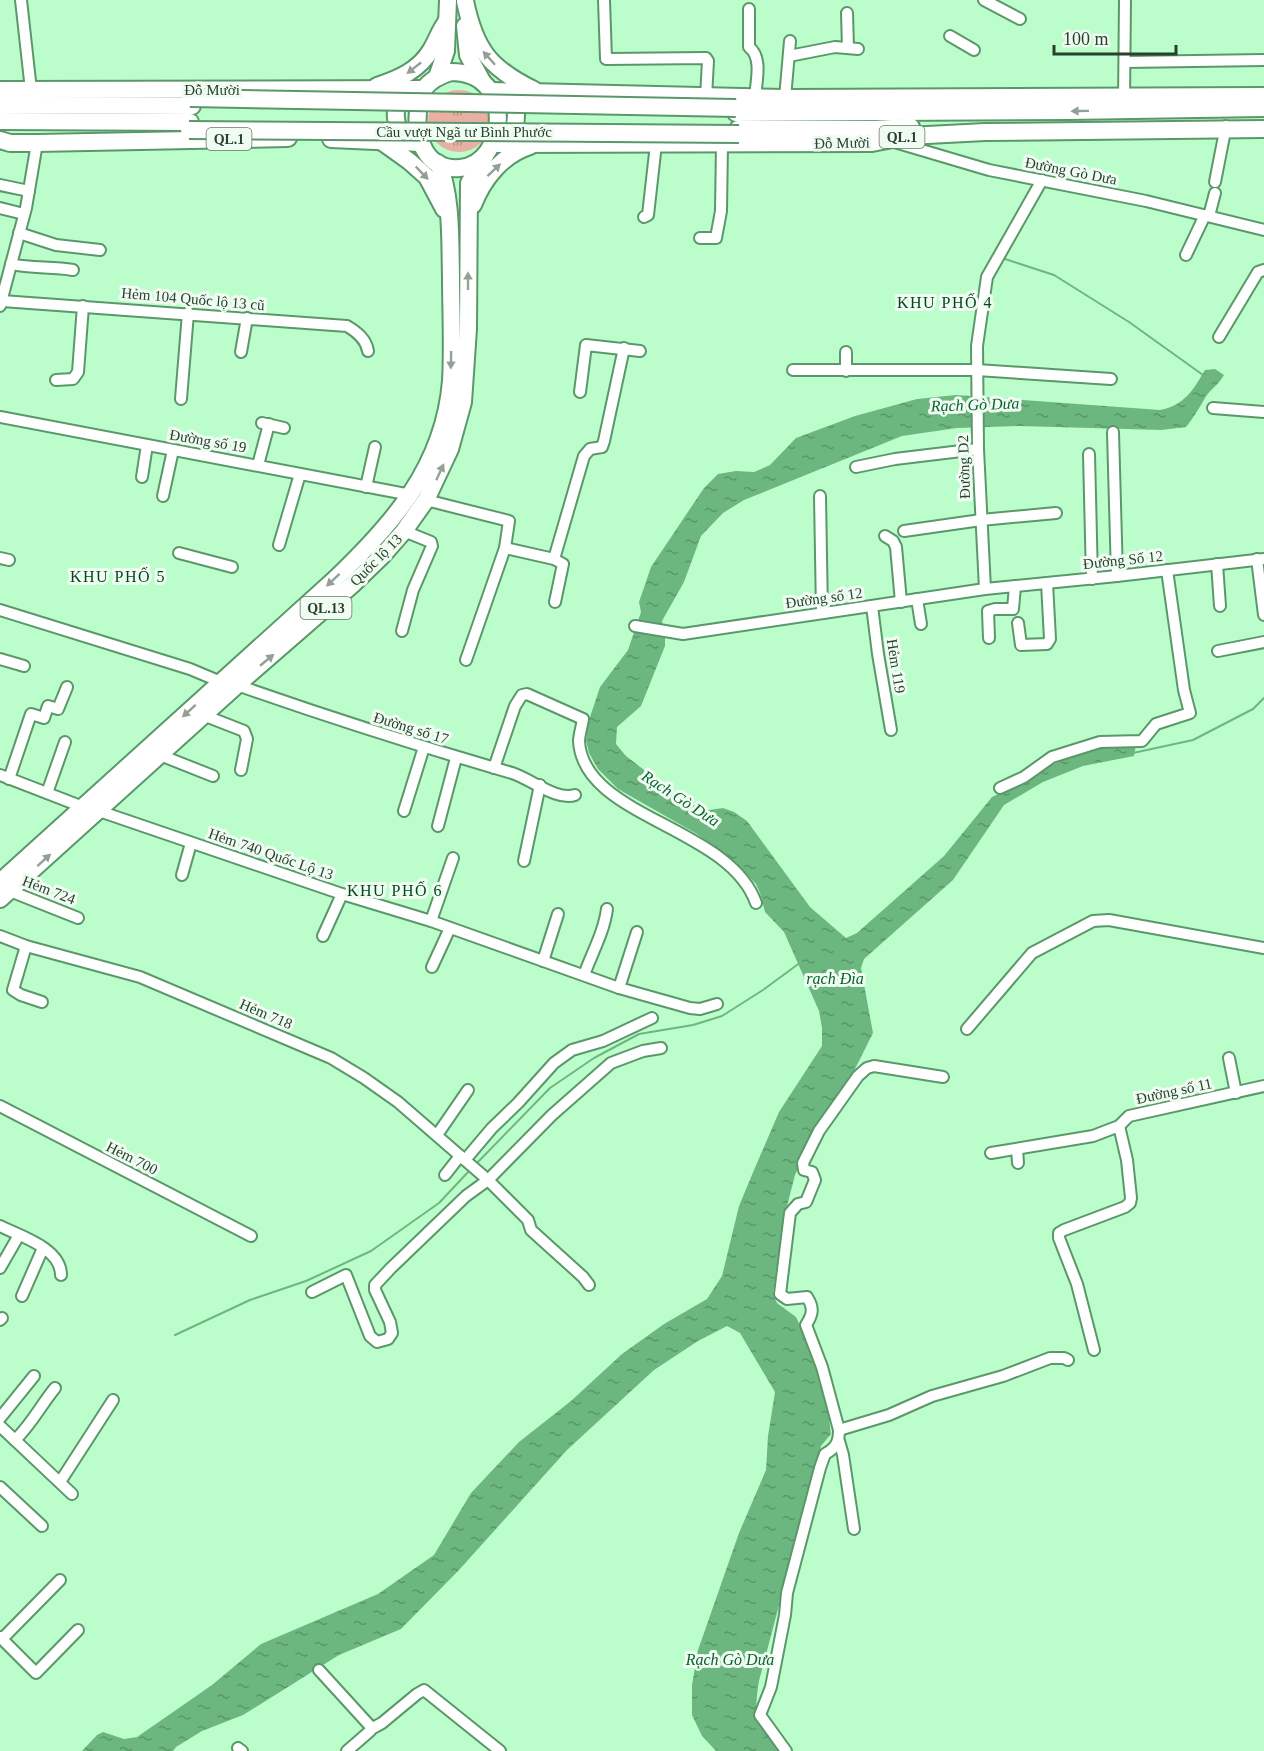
<svg xmlns="http://www.w3.org/2000/svg" width="1264" height="1751" viewBox="0 0 1264 1751" font-family="'Times New Roman',serif">
<style>
.grass{fill:url(#grass-tufts)}
.water{fill:url(#water-ripples)}
.lines{fill:none;stroke-linecap:round;stroke-linejoin:round}
.stream{stroke:#6cb77f;stroke-width:2}
.minor-casing{stroke:#5a986a;stroke-width:14}
.highway-casing{stroke:#5a986a;stroke-width:20}
.minor{stroke:#fff;stroke-width:10}
.highway{stroke:#fff;stroke-width:16}
.highway-bridge-casing{stroke:#5a986a;stroke-width:20;stroke-linecap:butt}
.highway-bridge{stroke:#fff;stroke-width:16}
.oneway{fill:#93a096}
.labels{text-anchor:middle;stroke-width:6;stroke-linejoin:round;paint-order:stroke}
.shield{fill:#f0fcf2;stroke:#637968;stroke-width:1.5}
.shield-label{font-size:14px;font-weight:bold;fill:#27412d}
.street-label{font-size:15px;fill:#27412d;stroke:#f0fcf2}
.neighbourhood-label{font-size:16px;letter-spacing:1.5px;fill:#00471e;stroke:#f0fcf2}
.water-label{font-size:16px;font-style:italic;fill:#09622f;stroke:#f0fcf2}
</style>
<defs>
<pattern id="grass-tufts" width="24" height="20" patternUnits="userSpaceOnUse" patternTransform="scale(1.5)"><rect width="24" height="20" fill="#eaafa4"/><path d="M3 7l-1-3M5 7V3M7 7l1-3M15 17l-1-3M17 17v-4M19 17l1-3" fill="none" stroke="#be9086"/></pattern>
<pattern id="water-ripples" width="26" height="14" patternUnits="userSpaceOnUse" patternTransform="scale(1.5)"><rect width="26" height="14" fill="#6cb77f"/><path d="M2 4q2-2 4 0t4 0M15 11q2-2 4 0t4 0" fill="none" stroke="#599668"/></pattern>
</defs>
<rect width="100%" height="100%" fill="#bcfecb"/>
<circle class="grass" cx="459" cy="121" r="31"/>
<path class="water" d="M1215,369L1224,375C1218,386 1210,389 1205,398C1198,410 1194,417 1186,427L1161,430L1019,426L957,428L902,436L744,500L723,513L701,536L684,582L662,621L665,636V646L641,706L617,727L616,744L626,756L687,803L709,810L723,808L734,812L747,821L810,907L846,938L857,933L944,856L992,797L1023,782L1047,767L1087,750L1107,746L1136,744L1134,756L1083,766L1043,782L1004,805L953,880L864,959L861,968L873,1033L854,1071L820,1121L795,1175L783,1222L773,1294L777,1303L796,1317L807,1340L827,1403L831,1434L821,1446L759,1681C753,1717 757,1722 778,1751H716L702,1736L692,1715V1685L698,1650L739,1533L766,1470L768,1436L775,1392L740,1333L727,1326L698,1341L654,1370L567,1450L459,1570L401,1629L339,1655L243,1715L202,1731L176,1747L173,1751H82L97,1735L103,1732L124,1739L137,1737L212,1685L261,1644L378,1594L434,1555L471,1493L519,1442L571,1401L622,1354L664,1324L707,1299L722,1276L739,1206L754,1170L779,1112L822,1046V1028L819,1011L784,932L765,912L760,893L756,884L732,860L697,834L618,789L598,769L589,753L586,740L587,726L600,687L628,650L641,612L639,602L651,567L704,488L718,474L736,471L754,472L770,465L796,438L855,416L917,399L956,395L1160,410C1185,405 1193,390 1205,370Z"/>
<g class="lines">
<g class="stream">
<path d="M1005,259L1054,275L1129,322L1203,375"/>
<path d="M1133,753L1193,740L1253,709L1264,698"/>
<path d="M476,1164L550,1088L594,1058L639,1034L693,1025L722,1016L763,990L801,962"/>
<path d="M175,1335L250,1300L306,1281L371,1251L439,1203L470,1170"/>
</g>
<g class="minor-casing">
<g id="minor">
<path d="M21,0L31,90"/>
<path d="M604,0L606,59L706,58L708,61L706,97"/>
<path d="M984,0L1020,19"/>
<path d="M749,9V47C763,58 756,81 755,98"/>
<path d="M847,13L848,48"/>
<path d="M950,36L974,50"/>
<path d="M789,56L835,47L858,49"/>
<path d="M1125,62L1264,60"/>
<path d="M785,98L790,41"/>
<path d="M1124,101L1125,0"/>
<path d="M891,141L989,170L1146,201L1264,230"/>
<path d="M1215,182L1226,126"/>
<path d="M0,185L29,191"/>
<path d="M0,208L24,214"/>
<path d="M1209,216L1215,193"/>
<path d="M644,217L648,215L656,144"/>
<path d="M19,233L56,245L100,250"/>
<path d="M700,238H716L721,211L722,144"/>
<path d="M1186,255L1205,215"/>
<path d="M11,264C32,269 52,266 73,270"/>
<path d="M2,301L347,326C357,332 366,339 368,351"/>
<path d="M0,306L26,208L37,143"/>
<path d="M1219,337L1258,272L1264,270"/>
<path d="M241,352L247,318"/>
<path d="M846,352V371"/>
<path d="M793,370H977L1111,379"/>
<path d="M56,380L73,379L78,372L83,306"/>
<path d="M580,392L586,345L640,351"/>
<path d="M181,399L188,313"/>
<path d="M1213,408L1264,412"/>
<path d="M0,417L411,495"/>
<path d="M262,423L284,428"/>
<path d="M1113,432L1117,576"/>
<path d="M1089,454L1092,579"/>
<path d="M258,465L269,424"/>
<path d="M856,467L895,459L978,449"/>
<path d="M142,477L147,445"/>
<path d="M366,487L375,447"/>
<path d="M163,496L173,450"/>
<path d="M820,496L822,613"/>
<path d="M426,500L509,521L505,548L466,660"/>
<path d="M904,531L981,520L1056,513"/>
<path d="M885,536L893,541L896,547L901,602"/>
<path d="M279,545L300,474"/>
<path d="M505,548L554,559L563,564L555,602"/>
<path d="M179,553L232,567"/>
<path d="M0,558L9,560"/>
<path d="M554,559L584,456L590,449L602,447L604,441L624,348"/>
<path d="M1257,559L1264,615"/>
<path d="M1217,564L1220,606"/>
<path d="M985,589L978,449L977,346L987,277L1042,180"/>
<path d="M917,599L921,624"/>
<path d="M872,606L878,654L891,730"/>
<path d="M0,610L190,669L221,682"/>
<path d="M1018,623L1021,645L1047,644L1050,639L1047,583"/>
<path d="M635,626L683,634L985,589L1117,576L1264,559"/>
<path d="M402,631L413,590L432,546L431,542L404,531"/>
<path d="M989,638L988,611L995,609H1013L1015,586"/>
<path d="M1218,651L1264,642"/>
<path d="M0,659L24,666"/>
<path d="M237,685C328,717 419,746 512,773C531,779 556,801 575,795"/>
<path d="M203,715L244,731L247,739L241,770"/>
<path d="M160,755L213,776"/>
<path d="M494,768L515,706L522,695L527,694L583,719C582,726 579,735 579,741C583,818 729,826 756,903"/>
<path d="M0,775L83,807"/>
<path d="M9,779L31,714L44,718L48,706L58,709L67,687"/>
<path d="M1000,788L1024,777L1052,757L1100,742L1142,741L1156,724L1190,713L1184,690L1167,570"/>
<path d="M47,793L65,742"/>
<path d="M99,811L342,894L431,921L619,988L690,1008L700,1009L717,1004"/>
<path d="M404,811L424,747"/>
<path d="M438,826L456,758"/>
<path d="M524,861L540,785"/>
<path d="M182,875L191,843"/>
<path d="M10,891L78,918"/>
<path d="M431,921L453,858"/>
<path d="M0,936L26,946L140,977L331,1058L364,1078L398,1102L488,1180L528,1220L531,1230L583,1277L589,1285"/>
<path d="M323,936L342,894"/>
<path d="M26,946L13,990L21,995L42,1002"/>
<path d="M543,961L558,914"/>
<path d="M432,967L450,928"/>
<path d="M584,975C592,953 604,932 607,909"/>
<path d="M619,988L637,932"/>
<path d="M967,1029L1032,953L1093,921L1109,920L1264,948"/>
<path d="M1229,1058L1236,1093"/>
<path d="M943,1077L874,1066L867,1068L858,1076L819,1131L803,1163L804,1170L812,1172L815,1180L806,1202L798,1204L790,1213L780,1294L787,1299L807,1297C814,1308 813,1314 806,1325L822,1367L839,1430L889,1415L932,1396L1003,1376L1050,1358H1064L1068,1360"/>
<path d="M0,1106L251,1236"/>
<path d="M437,1135L468,1090"/>
<path d="M1017,1149L1018,1163"/>
<path d="M991,1153L1093,1136L1119,1126L1129,1116L1264,1086"/>
<path d="M465,1160L492,1128L518,1103L554,1063L572,1050L603,1041L652,1018"/>
<path d="M445,1175L460,1156"/>
<path d="M0,1226C20,1236 61,1248 61,1275"/>
<path d="M0,1268L19,1235"/>
<path d="M312,1292L346,1275L370,1336L377,1342L388,1339L392,1333L390,1322L375,1290V1285L391,1268L466,1196L488,1180L552,1115L611,1063L643,1051L661,1048"/>
<path d="M22,1296L43,1248"/>
<path d="M0,1320L2,1318"/>
<path d="M1094,1350L1077,1284L1059,1238V1233L1064,1230L1125,1207L1130,1203L1131,1198L1127,1160L1119,1126"/>
<path d="M0,1418L34,1376"/>
<path d="M0,1426L72,1494"/>
<path d="M15,1440C31,1425 41,1405 55,1388"/>
<path d="M839,1441L843,1455L854,1529"/>
<path d="M60,1482L113,1400"/>
<path d="M0,1487L42,1526"/>
<path d="M0,1637L36,1673L78,1630"/>
<path d="M2,1639L60,1580"/>
<path d="M319,1670L371,1727L370,1731L347,1751"/>
<path d="M371,1729L382,1723L417,1694L424,1690L500,1751"/>
<path d="M238,1748L242,1751"/>
<path d="M786,1751L760,1715L771,1687L785,1615L787,1593L820,1468L825,1454C836,1448 839,1442 839,1430"/>
</g>
</g>
<g class="highway-casing">
<g id="highway">
<path d="M465,1C475,49 489,68 534,90"/>
<path d="M465,26L468,55L482,81"/>
<path d="M451,72C517,72 507,164 460,168C426,171 415,139 418,111C419,103 420,95 424,89C431,79 441,75 451,72Z"/>
<path d="M437,77L446,51L448,0"/>
<path d="M377,86C399,79 419,70 431,50C437,40 440,30 447,21"/>
<path d="M0,90L424,89"/>
<path d="M399,90C394,107 394,127 404,141"/>
<path d="M492,91L785,98L1264,96"/>
<path d="M508,92C521,107 516,127 509,143"/>
<path d="M0,105L192,106"/>
<path d="M736,113L1069,111L1264,108"/>
<path d="M0,121L190,122"/>
<path d="M738,129H875L911,127"/>
<path d="M331,139L420,143"/>
<path d="M0,140L10,143H37L288,138"/>
<path d="M381,141L409,161L427,177L444,209"/>
<path d="M492,144L872,143L908,136L985,132L1264,129"/>
<path d="M473,205C483,179 502,155 530,146"/>
<path d="M0,882L333,581C392,525 444,467 451,381C453,346 451,311 451,276C450,241 452,195 438,163"/>
<path d="M0,899L237,685L352,585L383,555L404,531L426,500L450,449L463,402L468,329L469,183L485,156"/>
</g>
</g>
<use href="#minor" class="minor"/>
<use href="#highway" class="highway"/>
<g class="highway-bridge-casing">
<g id="highway-bridge">
<path d="M190,98L736,108"/>
<path d="M189,130L739,134"/>
</g>
</g>
<use href="#highway-bridge" class="highway-bridge"/>
</g>
<defs><path id="oneway-solid" d="M-6-.8H1V-3.2L6.5 0L1 3.2V.8H-6Z" transform="scale(1.5)"/></defs>
<g class="oneway">
<use href="#oneway-solid" transform="translate(489 58) rotate(-132)"/>
<use href="#oneway-solid" transform="translate(414 68) rotate(142)"/>
<use href="#oneway-solid" transform="translate(1080 111) rotate(179)"/>
<use href="#oneway-solid" transform="translate(494 170) rotate(-43)"/>
<use href="#oneway-solid" transform="translate(422 173) rotate(46)"/>
<use href="#oneway-solid" transform="translate(468 281) rotate(-90)"/>
<use href="#oneway-solid" transform="translate(451 360) rotate(91)"/>
<use href="#oneway-solid" transform="translate(440 472) rotate(-65)"/>
<use href="#oneway-solid" transform="translate(333 580) rotate(137)"/>
<use href="#oneway-solid" transform="translate(267 660) rotate(-40)"/>
<use href="#oneway-solid" transform="translate(189 711) rotate(138)"/>
<use href="#oneway-solid" transform="translate(44 860) rotate(-42)"/>
</g>
<g class="labels">
<g class="shield">
<rect x="879.5" y="126" width="45" height="22" rx="4.5"/>
<rect x="206.5" y="128" width="45" height="22" rx="4.5"/>
<rect x="300.5" y="597" width="51" height="22" rx="4.5"/>
</g>
<g class="shield-label">
<text x="902" y="142">QL.1</text>
<text x="229" y="144">QL.1</text>
<text x="326" y="613">QL.13</text>
</g>
<g class="street-label">
<text x="212" y="95">Đỗ Mười</text>
<text x="464" y="137">Cầu vượt Ngã tư Bình Phước</text>
<text transform="translate(842 143) rotate(-1)" y="5">Đỗ Mười</text>
<text transform="translate(1071 171) rotate(11)" y="5">Đường Gò Dưa</text>
<text transform="translate(193 299) rotate(5)" y="5">Hẻm 104 Quốc lộ 13 cũ</text>
<text transform="translate(208 441) rotate(10)" y="5">Đường số 19</text>
<text transform="translate(964 467) rotate(-92)" y="5">Đường D2</text>
<text transform="translate(376 560) rotate(-45)" y="5">Quốc lộ 13</text>
<text transform="translate(1123 560) rotate(-6)" y="5">Đường Số 12</text>
<text transform="translate(824 598) rotate(-8)" y="5">Đường số 12</text>
<text transform="translate(896 666) rotate(81)" y="5">Hẻm 119</text>
<text transform="translate(411 728) rotate(17)" y="5">Đường số 17</text>
<text transform="translate(271 854) rotate(19)" y="5">Hẻm 740 Quốc Lộ 13</text>
<text transform="translate(49 890) rotate(21)" y="5">Hẻm 724</text>
<text transform="translate(266 1014) rotate(23)" y="5">Hẻm 718</text>
<text transform="translate(1174 1091) rotate(-12)" y="5">Đường số 11</text>
<text transform="translate(132 1158) rotate(27)" y="5">Hẻm 700</text>
</g>
<g class="neighbourhood-label">
<text x="945" y="308">KHU PHỐ 4</text>
<text x="118" y="582">KHU PHỐ 5</text>
<text x="395" y="896">KHU PHỐ 6</text>
</g>
<g class="water-label">
<text transform="translate(975 404) rotate(-2)" y="6">Rạch Gò Dưa</text>
<text transform="translate(681 798) rotate(33)" y="6">Rạch Gò Dưa</text>
<text x="835" y="984">rạch Đìa</text>
<text x="730" y="1665">Rạch Gò Dưa</text>
</g>
</g>
<path d="M1054 45v9h122v-9" fill="none" stroke="#27412d" stroke-width="3"/>
<text x="1063" y="45" font-size="18" fill="#27412d" stroke="#f0fcf2" stroke-width="4.5" paint-order="stroke">100 m</text>
</svg>
